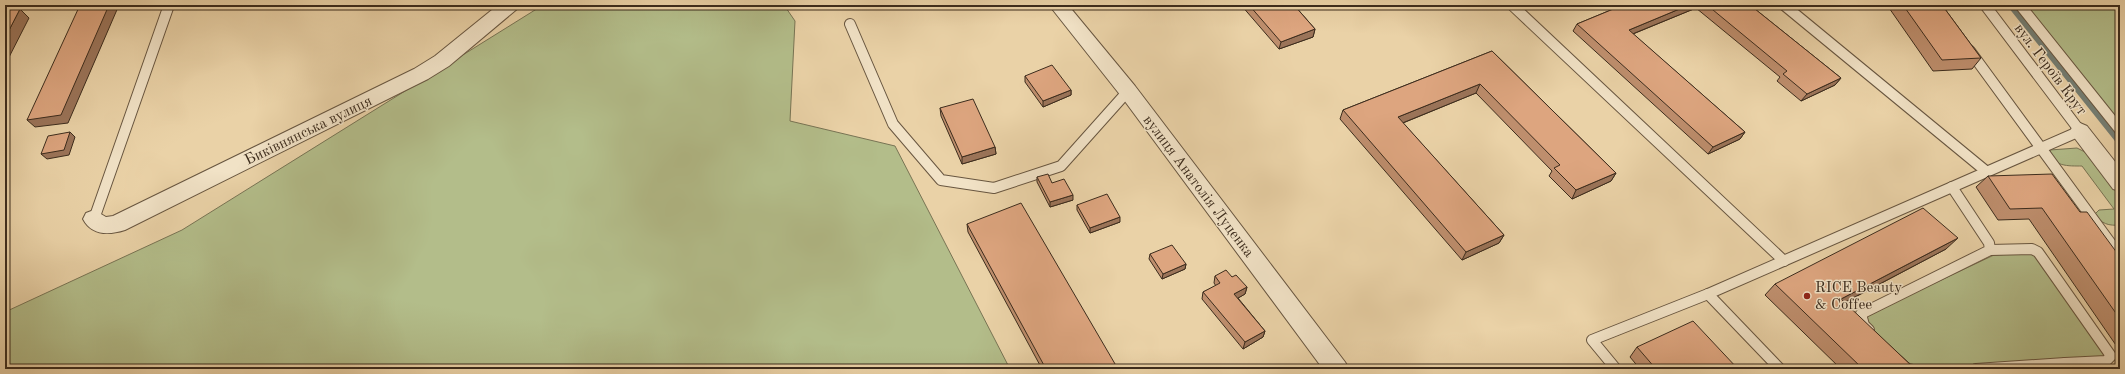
<svg xmlns="http://www.w3.org/2000/svg" width="2125" height="374" viewBox="0 0 2125 374" font-family="'Old Standard TT',serif">
<style>
.green{fill:#b3bd8a;stroke:#787454}
.lines{fill:none;stroke-linecap:round;stroke-linejoin:round}
.stream{stroke:#747f75;stroke-width:5.5}
.lane-casing{stroke:#685640;stroke-width:12}
.street-casing{stroke:#685640;stroke-width:2}
.lane{stroke:#f1e2c6;stroke-width:10}
.street{fill:#f1e2c6;fill-rule:evenodd}
.wall{fill:#be8e6d;stroke:#3c2c1d}
.shaded-wall{fill:#9b7459;stroke:#3c2c1d}
.building{fill:#dda57f;stroke:#3c2c1d}
.poi-dot{fill:#8f2418;stroke:#f1e2c6;stroke-width:1.5}
.labels{text-anchor:middle;stroke-width:3;stroke-linejoin:round;paint-order:stroke}
.street-label{font-size:15px;fill:#3c2c1d;stroke:#f1e2c6}
.poi-label{font-size:15px;fill:#3c2c1d;stroke:#f1e2c6;text-anchor:start}
</style>
<rect width="100%" height="100%" fill="#ead2a7"/>
<filter id="stains"><feTurbulence type="fractalNoise" baseFrequency=".005" numOctaves="4"/><feColorMatrix values="0 0 0 0 .2 0 0 0 0 .09 0 0 0 0 .02 0 0 0 .5 -.17"/></filter>
<radialGradient id="worn" r=".72"><stop offset=".6" stop-color="#630" stop-opacity="0"/><stop offset="1" stop-color="#630" stop-opacity=".3"/></radialGradient>
<g class="green">
<path d="M543,5H784L795,21L790,121L895,146L1010,369H5V312L182,230Z"/>
<path d="M2010,5H2120V143Z"/>
<path d="M2077,148L2087,153L2120,196V225C2109,226 2101,224 2095,214L2099,210L2114,209L2082,166C2069,166 2051,167 2050,150Z"/>
<path d="M2032,253L2039,256L2107,357L2009,364L1921,367L1909,363L1867,325L1865,316L1994,255Z"/>
</g>
<g class="lines">
<path class="stream" d="M2010,5L2120,143"/>
<g class="lane-casing">
<g id="lane">
<path d="M1512,5L1784,261"/>
<path d="M1784,5L1987,172"/>
<path d="M2020,5L2120,130"/>
<path d="M850,24L893,124L941,180L994,188L1061,166L1128,91"/>
<path d="M1970,51L2120,256"/>
<path d="M94,219L169,5"/>
<path d="M1990,250L2032,249L2038,252L2111,356L2106,361L2065,363"/>
<path d="M1708,294L1780,369"/>
<path d="M1869,330L1864,325L1861,314L1990,250L1989,243L1952,187"/>
<path d="M1616,369L1592,340L1708,294L2080,131L1985,5"/>
<path d="M1976,369L2065,363L2068,367"/>
</g>
</g>
<g class="street-casing">
<g id="street">
<path d="M498,5H519L517,9L449,66L428,79L125,230C109,235 92,236 83,219L86,213L94,210L106,217L113,216L414,69L435,56Z"/>
<path d="M1049,5H1068L1135,86L1345,362L1349,369H1323L1121,96Z"/>
<path d="M2080,123L2087,126L2120,168V191L2113,189L2073,136L2070,131L2073,126Z"/>
</g>
</g>
<use href="#lane" class="lane"/>
<use href="#street" class="street"/>
</g>
<g class="wall">
<path d="M1241,5H1294L1315,29L1313,37L1279,49Z"/>
<path d="M1623,5H1750L1841,78L1835,85L1801,101L1777,81L1780,77L1696,8L1633,34L1745,132L1740,139L1708,154L1573,31L1577,24Z"/>
<path d="M1887,5H1942L1981,58L1972,69L1933,71Z"/>
<path d="M1492,51L1616,173L1611,181L1572,199L1549,176L1552,171L1476,93L1403,123L1504,235L1499,243L1462,260L1340,119L1343,110Z"/>
<path d="M1025,76L1071,90V95L1043,107L1025,82Z"/>
<path d="M940,108L995,147L996,154L962,164L941,116Z"/>
<path d="M1988,176L2080,212L2120,257V351L2029,219L1998,220L1976,187Z"/>
<path d="M1037,177L1052,183L1073,200L1050,207L1037,182Z"/>
<path d="M1077,205L1120,222L1090,233L1077,210Z"/>
<path d="M967,224L1118,369H1042L968,232Z"/>
<path d="M1946,249L1844,303L1915,369H1841L1765,295L1775,284Z"/>
<path d="M1150,254L1186,264L1185,269L1162,279L1149,259Z"/>
<path d="M1215,276L1232,277L1247,287L1245,294L1238,298L1265,331L1263,337L1243,349L1202,299L1203,292L1216,286L1214,283Z"/>
<path d="M1637,347L1738,369H1640L1630,357Z"/>
<path d="M2120,366V369H2116Z"/>
</g>
<g class="shaded-wall">
<path d="M28,5H41L29,7Z"/>
<path d="M109,5H119L68,123L35,127L27,120Z"/>
<path d="M1689,5H1698L1696,8L1625,37L1629,30Z"/>
<path d="M20,9L29,18L5,65V38Z"/>
<path d="M1315,29L1313,37L1279,49L1281,42Z"/>
<path d="M1841,78L1835,85L1801,101L1807,94Z"/>
<path d="M1480,84L1476,93L1395,126L1398,117Z"/>
<path d="M1071,90V95L1043,107V101Z"/>
<path d="M70,132L75,137L69,155L47,159L41,154Z"/>
<path d="M1745,132L1740,139L1708,154L1713,147Z"/>
<path d="M995,147L996,154L962,164V157Z"/>
<path d="M1616,173L1611,181L1572,199L1576,190Z"/>
<path d="M1073,195V200L1050,207V202Z"/>
<path d="M1120,217V222L1090,233V228Z"/>
<path d="M1504,235L1499,243L1462,260L1466,252Z"/>
<path d="M1958,238L1946,249L1830,310L1841,299Z"/>
<path d="M1186,264L1185,269L1162,279L1163,274Z"/>
<path d="M1247,287L1245,294L1233,301L1234,294Z"/>
<path d="M1265,331L1263,337L1243,349L1245,342Z"/>
</g>
<g class="building">
<path d="M80,5H109L61,115L27,120Z"/>
<path d="M1249,5H1294L1315,29L1281,42Z"/>
<path d="M1623,5H1689L1629,30L1745,132L1713,147L1577,24Z"/>
<path d="M1707,5H1750L1841,78L1807,94L1783,74L1787,71Z"/>
<path d="M1903,5H1942L1981,58L1942,60Z"/>
<path d="M20,9L5,38V10Z"/>
<path d="M1492,51L1616,173L1576,190L1554,168L1560,165L1480,84L1398,117L1504,235L1466,252L1343,110Z"/>
<path d="M1052,65L1071,90L1043,101L1025,76Z"/>
<path d="M973,99L995,147L962,157L940,108Z"/>
<path d="M70,132L64,150L41,154L48,136Z"/>
<path d="M1048,174L1052,183L1064,179L1073,195L1050,202L1037,177Z"/>
<path d="M2052,174L2080,212H2087L2120,257V319L2042,208L2010,209L1988,176Z"/>
<path d="M1107,194L1120,217L1090,228L1077,205Z"/>
<path d="M1021,203L1118,369H1046L967,224Z"/>
<path d="M1923,208L1958,238L1841,299L1915,369H1863L1775,284Z"/>
<path d="M1172,245L1186,264L1163,274L1150,254Z"/>
<path d="M1226,270L1232,277L1236,275L1247,287L1234,294L1265,331L1245,342L1203,292L1220,283L1215,276Z"/>
<path d="M1693,321L1738,369H1656L1637,347Z"/>
</g>
<circle class="poi-dot" cx="1807" cy="296" r="4"/>
<g class="labels">
<g class="street-label">
<text transform="translate(2051 69) rotate(53)" y="5">вул. Героїв Крут</text>
<text transform="translate(308 130) rotate(-26)" y="5">Биківнянська вулиця</text>
<text transform="translate(1199 186) rotate(53)" y="5">вулиця Анатолія Луценка</text>
</g>
<g class="poi-label">
<text x="1815" y="292">RICE Beauty<tspan x="1815" dy="17">&amp; Coffee</tspan></text>
</g>
</g>
<rect width="2125" height="374" fill="none" stroke="#ead2a7" stroke-width="20"/>
<rect x="6" y="6" width="2113" height="362" fill="none" stroke="#3c2c1d" stroke-width="2"/>
<rect x="10" y="10" width="2105" height="354" fill="none" stroke="#3c2c1d"/>
<rect width="100%" height="100%" filter="url(#stains)"/>
<rect width="100%" height="100%" fill="url(#worn)"/>
</svg>
